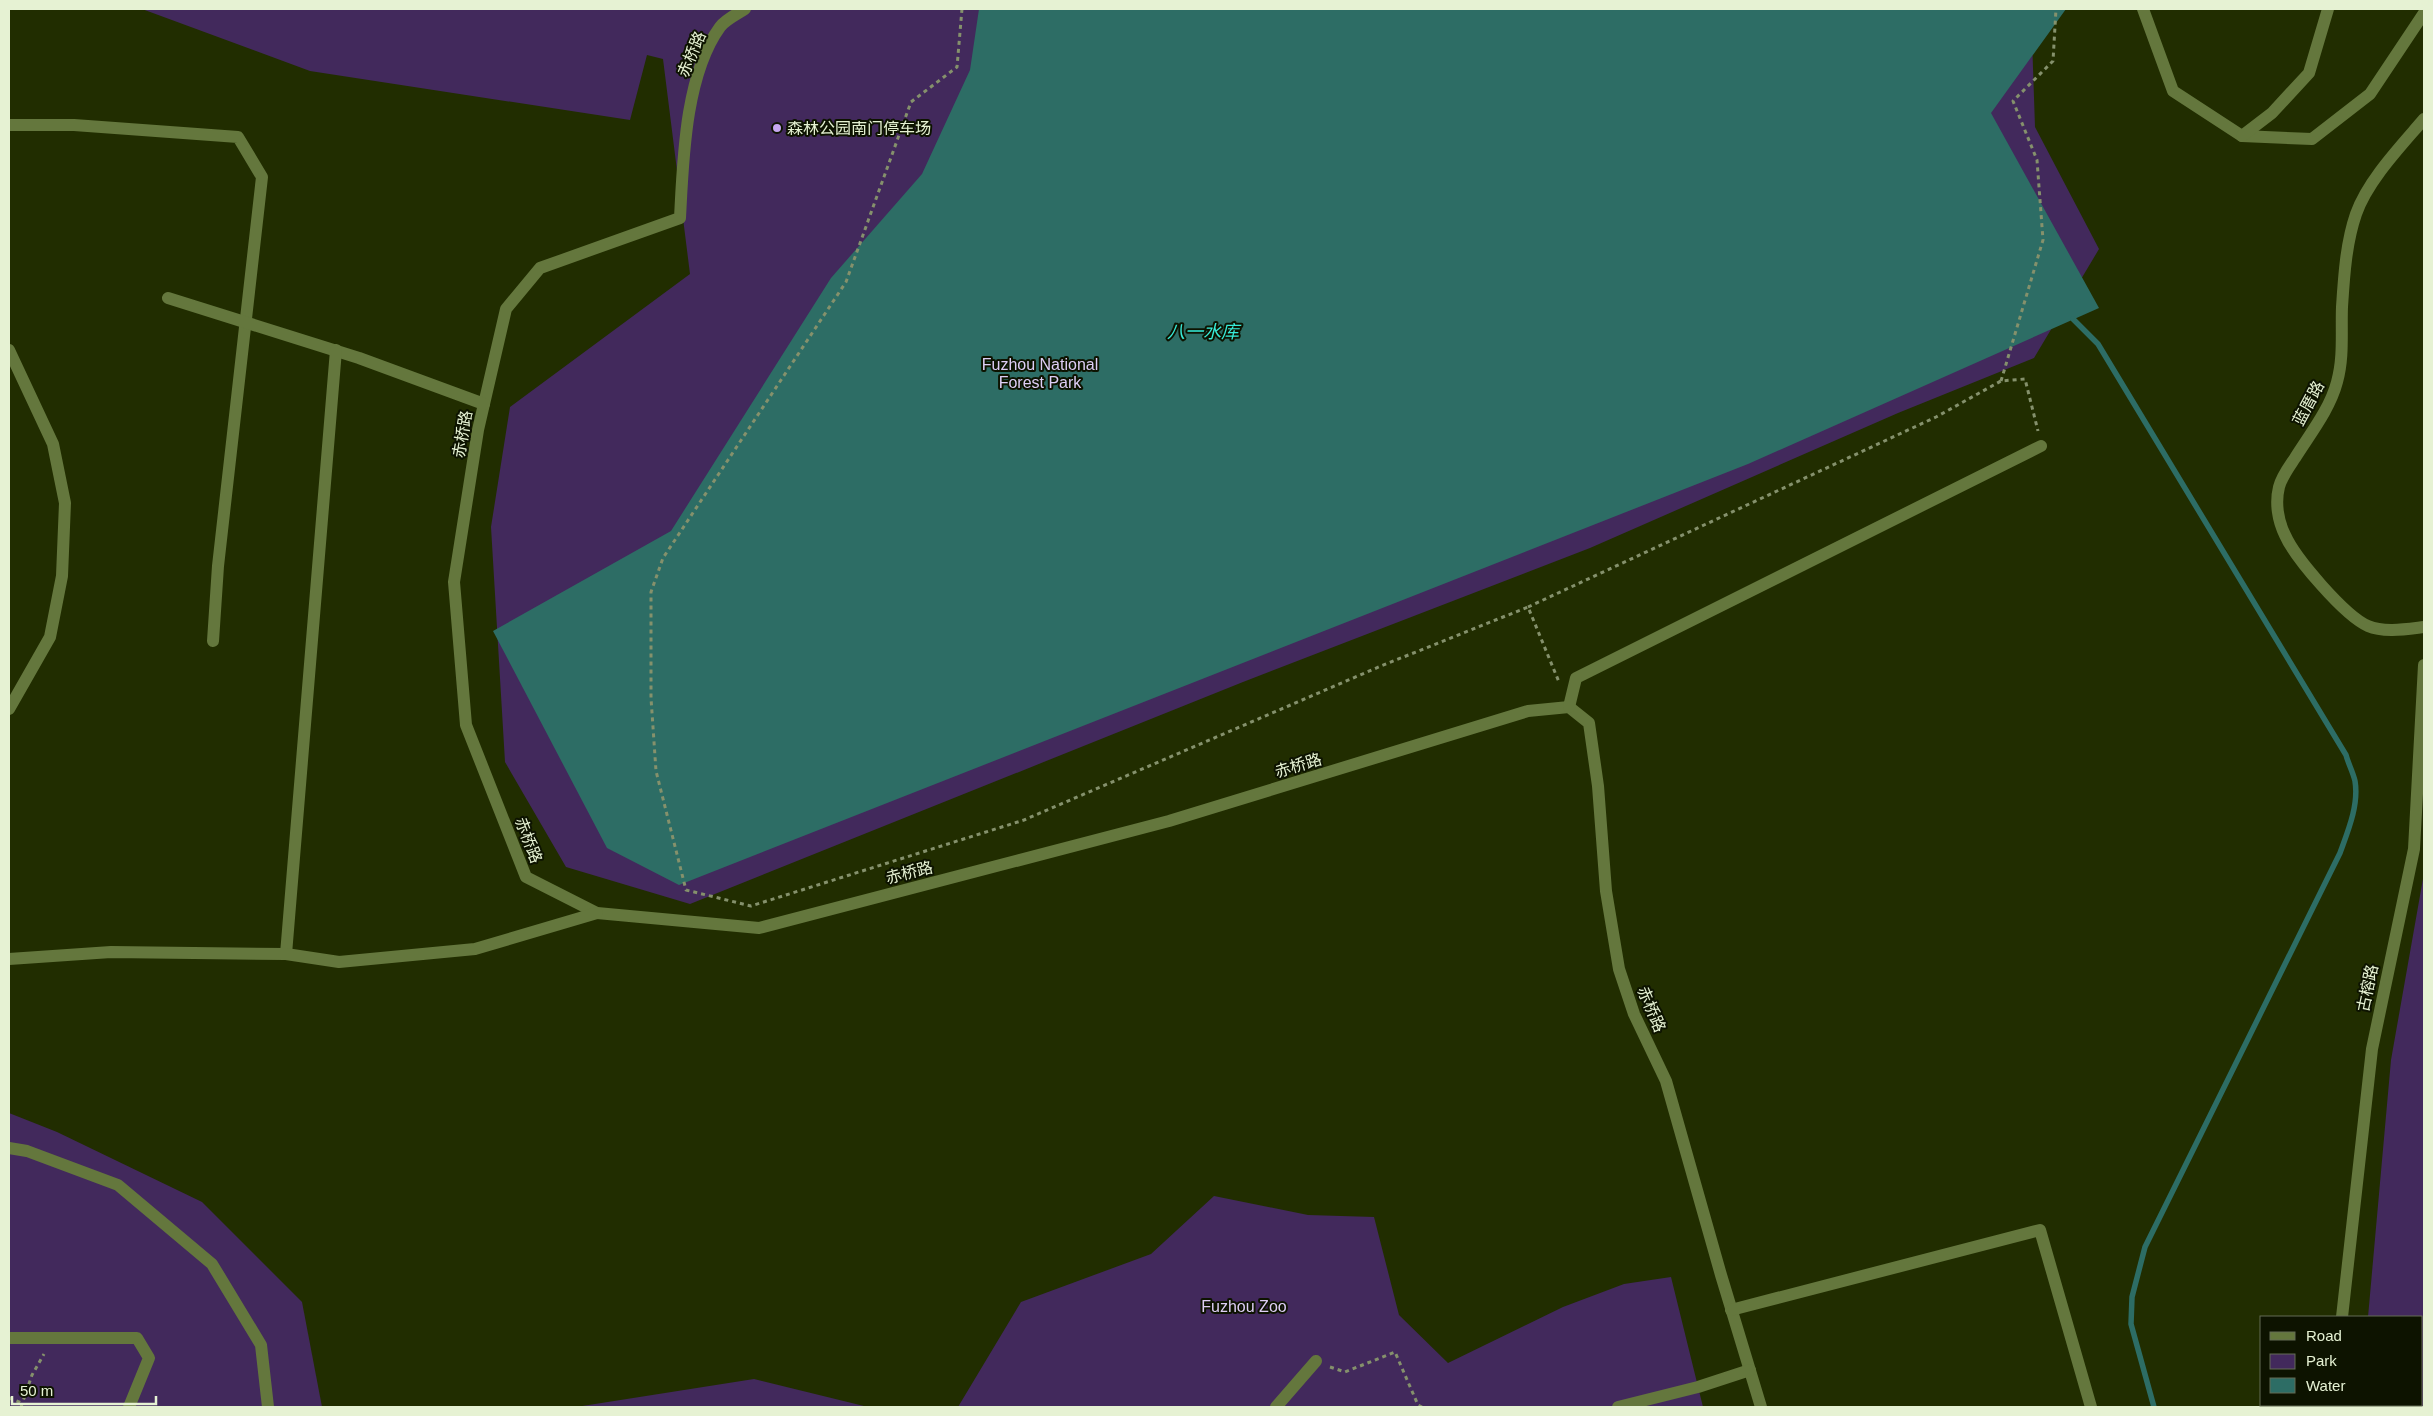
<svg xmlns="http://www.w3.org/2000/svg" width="2433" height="1416" viewBox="0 0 2433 1416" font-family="Arial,'Noto Sans SC',sans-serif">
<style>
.green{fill:#42295c}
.water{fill:#2d6d65}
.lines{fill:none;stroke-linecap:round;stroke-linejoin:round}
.stream{stroke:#2d6d65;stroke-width:5.5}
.path{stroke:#85916c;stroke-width:3;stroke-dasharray:4 4;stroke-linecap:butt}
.minor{stroke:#64773d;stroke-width:12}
.poi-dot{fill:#c6a6f0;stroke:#0d1300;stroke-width:2}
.labels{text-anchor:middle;stroke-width:4;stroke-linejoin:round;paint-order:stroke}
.street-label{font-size:16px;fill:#e6f2d3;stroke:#0d1300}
.poi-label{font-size:16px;fill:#e6f2d3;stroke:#0d1300;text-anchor:start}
.park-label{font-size:16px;fill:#decef5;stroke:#0d1300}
.water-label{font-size:18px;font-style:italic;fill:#37ebd8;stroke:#0d1300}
</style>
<rect width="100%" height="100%" fill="#212d00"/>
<g class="green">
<path d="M142,9H2031L2035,127L2099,249L2034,358L1898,413L1590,548L1243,682L690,904L566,867L505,762L491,527L510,407L690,274L663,59L647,55L630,120L310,71Z"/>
<path d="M2424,873V1407H2371L2370,1405H2422V1317H2368L2391,1060Z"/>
<path d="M9,1113L57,1132L202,1202L302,1302L322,1407H9Z"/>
<path d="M1214,1196L1308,1215L1374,1217L1399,1315L1448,1363L1563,1307L1624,1284L1671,1277L1703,1407H958L1021,1302L1151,1254Z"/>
<path d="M754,1379L868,1407H576Z"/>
</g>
<path class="water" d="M979,9H2066L1991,113L2099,308L1748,464L679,885L607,848L493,631L671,531L831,278L922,174L970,70Z"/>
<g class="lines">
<path class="stream" d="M2073,319L2098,344L2346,755C2348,763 2353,772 2355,781C2359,805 2348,831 2340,853L2145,1247L2132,1297L2131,1324L2154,1407"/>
<g class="path">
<path d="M962,9L957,67L911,102L846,282L663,558L651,592V698L656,771L686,890L751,906L1024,820L1381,666L1528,607L1559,682"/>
<path d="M2001,381L2043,240L2037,160L2013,101L2053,61L2056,9"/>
<path d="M1528,607L1936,417L2001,381L2025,379L2038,431"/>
<path d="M1330,1367L1345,1372L1395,1352L1418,1405L1422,1407"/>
<path d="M9,1398L22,1403"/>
<path d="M21,1407L32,1375L44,1354"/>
</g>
<g class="minor">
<path d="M745,9C737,14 725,20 720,27C685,75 683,161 680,218L540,268L506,309L478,430L454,582L466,725L526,877L597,913L759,928L1169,821L1528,711L1569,707L1589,723L1598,786L1606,891L1619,969L1634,1014L1666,1081L1721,1275L1761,1407"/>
<path d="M2143,9L2173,91L2242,136L2312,139L2370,94L2424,13"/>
<path d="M2424,119C2401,146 2368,180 2356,214C2346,243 2344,276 2342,307C2341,332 2344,357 2337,382C2330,409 2310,434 2295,458C2289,467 2282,476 2279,487C2275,503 2278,521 2285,535C2295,558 2345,616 2368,626C2384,633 2407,629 2424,627"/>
<path d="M9,125H74L238,137L262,177L218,566L213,641"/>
<path d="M2242,136L2272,113L2309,73L2328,9"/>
<path d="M168,298L359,358L484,404"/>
<path d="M9,350L53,444L65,503L62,576L50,637L9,709"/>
<path d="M1569,707L1576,678L2041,446"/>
<path d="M286,954L336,350"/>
<path d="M9,959L111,952L286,954L339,962L475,949L597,913"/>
<path d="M9,1148L27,1151L118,1185L212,1264L261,1345L268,1407"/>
<path d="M1731,1310L2040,1230L2091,1407"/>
<path d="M2342,1317L2372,1049L2414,849L2424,665"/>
<path d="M9,1338H137L149,1358L129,1407"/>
<path d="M1276,1407L1316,1361"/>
<path d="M1618,1407L1698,1387L1750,1370"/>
<path d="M2334,1407V1405"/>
</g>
</g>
<circle class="poi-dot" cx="777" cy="128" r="5"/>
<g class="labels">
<g class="street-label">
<text transform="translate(691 54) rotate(-67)" y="6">赤桥路</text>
<text transform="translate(2308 403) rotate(-62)" y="6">蓝厝路</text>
<text transform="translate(462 434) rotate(-80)" y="6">赤桥路</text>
<text transform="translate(1298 765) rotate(-17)" y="6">赤桥路</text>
<text transform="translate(529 840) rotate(69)" y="6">赤桥路</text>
<text transform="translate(909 872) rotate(-14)" y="6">赤桥路</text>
<text transform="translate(2367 988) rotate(-78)" y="6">古榕路</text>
<text transform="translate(1652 1009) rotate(67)" y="6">赤桥路</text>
</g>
<g class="poi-label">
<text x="787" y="134">森林公园南门停车场</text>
</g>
<g class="park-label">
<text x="1040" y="370">Fuzhou National<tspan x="1040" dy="18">Forest Park</tspan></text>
<text x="1244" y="1312">Fuzhou Zoo</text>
</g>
<g class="water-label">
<text x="1203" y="338">八一水库</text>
</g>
</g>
<rect width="2433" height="1416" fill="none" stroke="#e6f2d3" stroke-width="20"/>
<rect x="2260" y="1316" width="162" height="90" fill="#0d1300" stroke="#646c54"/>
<rect x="2270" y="1332" width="25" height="8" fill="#64773d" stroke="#646c54"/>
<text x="2306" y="1341" font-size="15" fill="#e6f2d3">Road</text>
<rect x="2270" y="1354" width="25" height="15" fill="#42295c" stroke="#646c54"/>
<text x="2306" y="1366" font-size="15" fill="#e6f2d3">Park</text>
<rect x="2270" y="1378" width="25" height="15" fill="#2d6d65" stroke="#646c54"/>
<text x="2306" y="1391" font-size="15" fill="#e6f2d3">Water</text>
<path d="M12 1396v8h144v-8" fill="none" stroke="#e6f2d3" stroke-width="2.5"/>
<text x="20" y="1396" font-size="15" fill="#e6f2d3" stroke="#0d1300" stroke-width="4" paint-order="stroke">50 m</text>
</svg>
